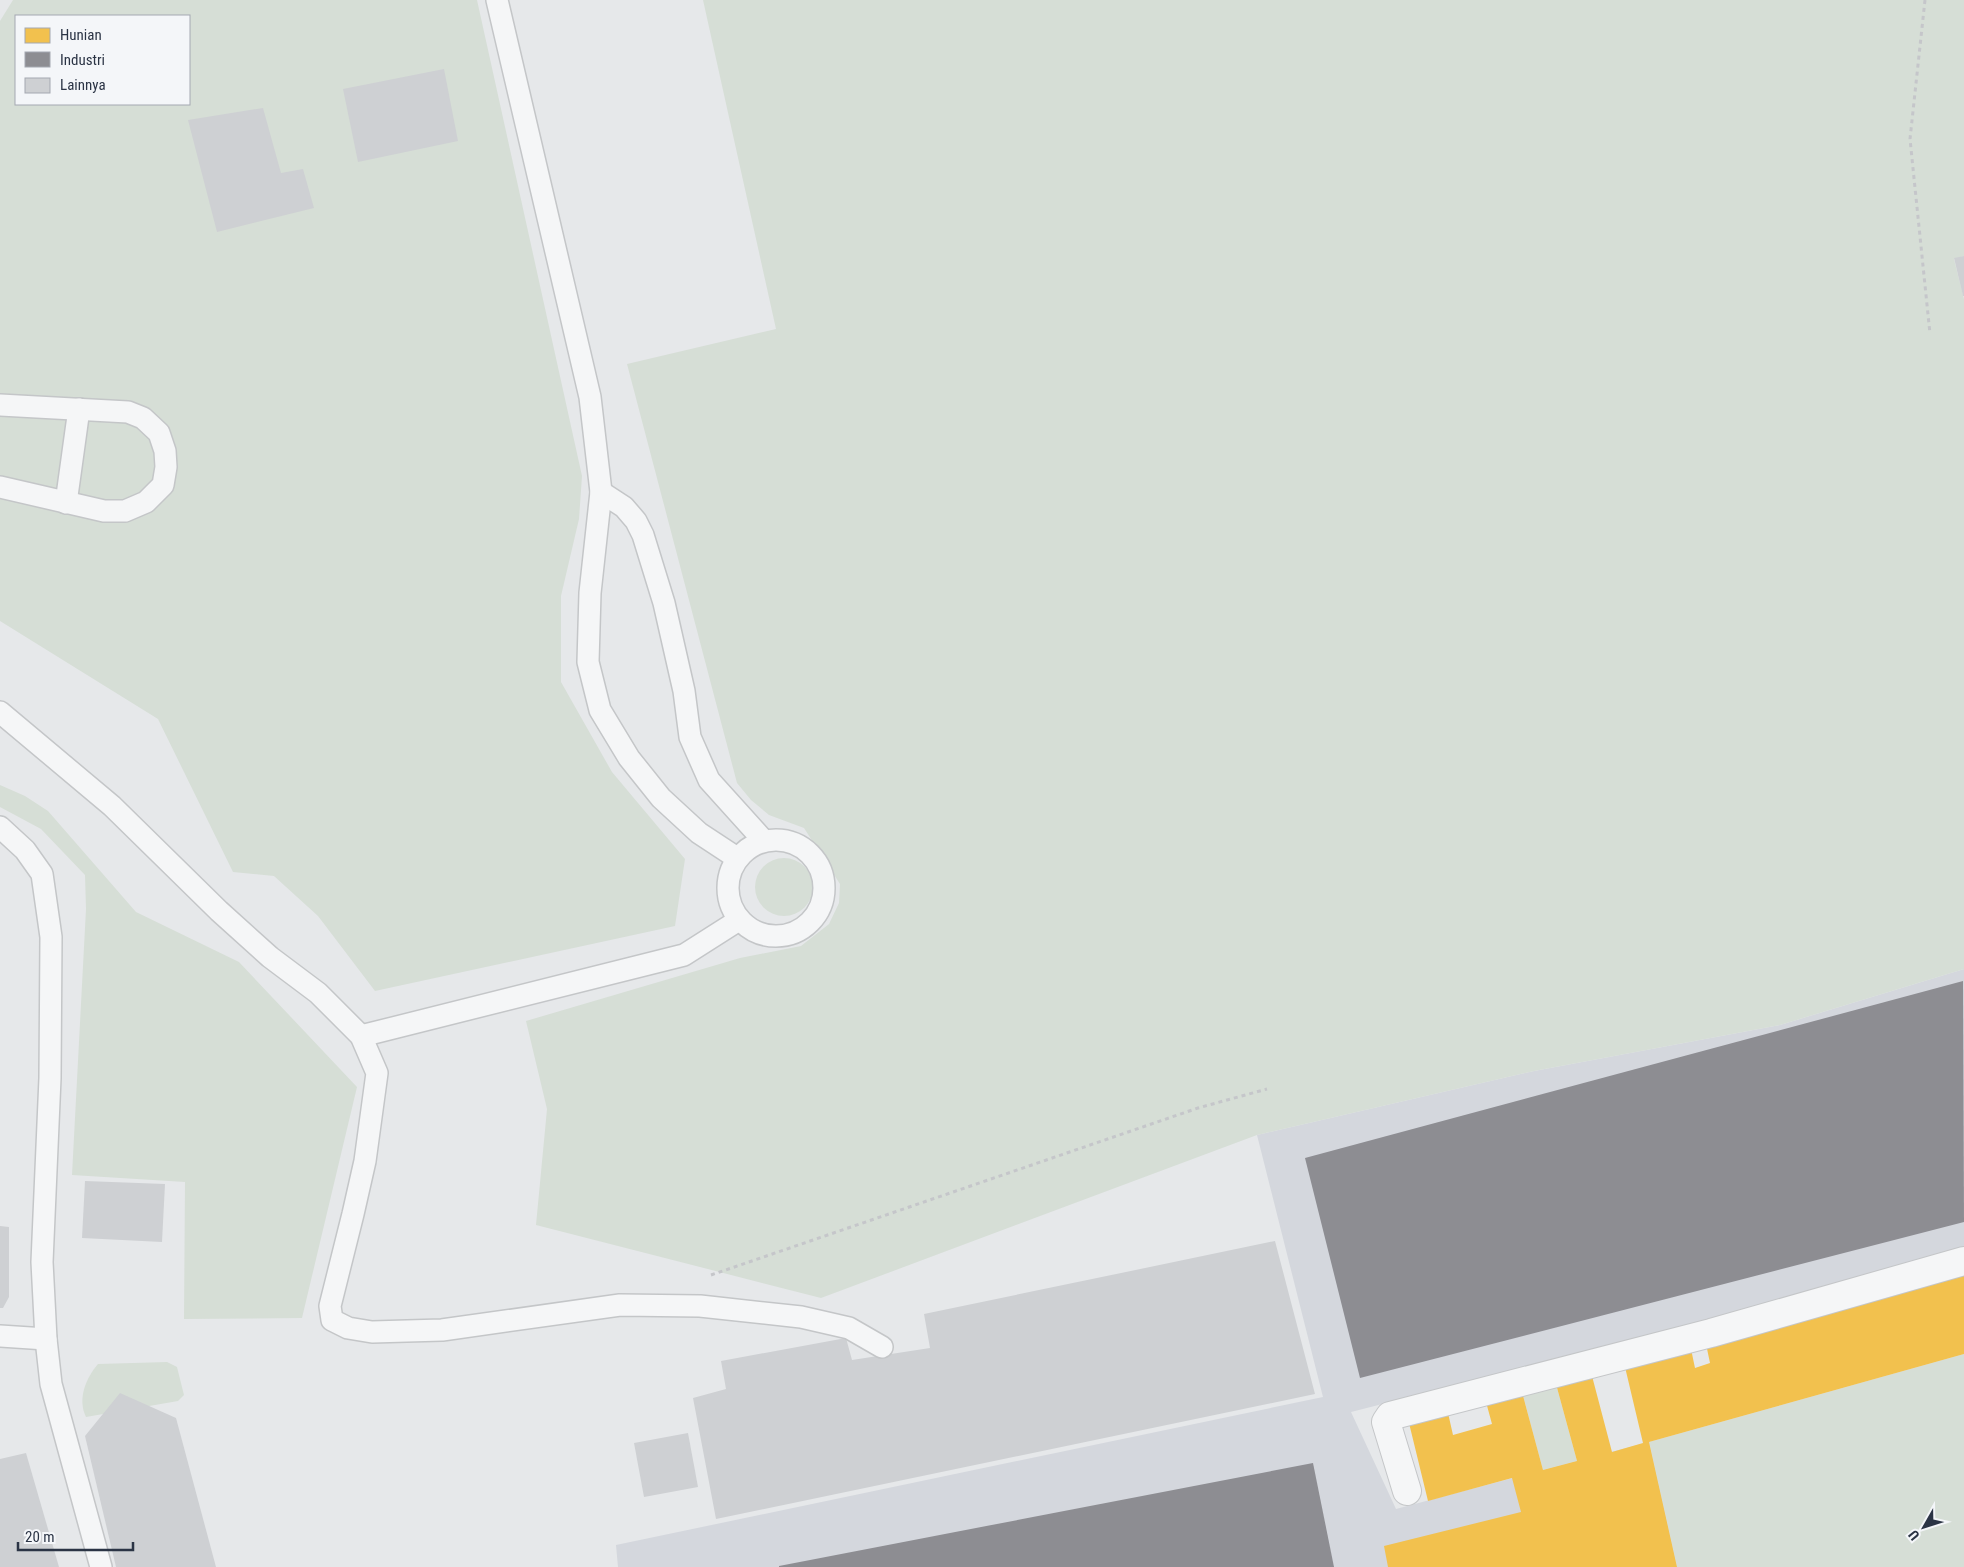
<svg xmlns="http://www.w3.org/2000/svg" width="1964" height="1567" viewBox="0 0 1964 1567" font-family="'Roboto Condensed',sans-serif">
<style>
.built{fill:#d4d7dd}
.green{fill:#d6ded6;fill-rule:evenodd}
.homes{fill:#f2c14e}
.industry{fill:#8d8d92}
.building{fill:#ced0d3}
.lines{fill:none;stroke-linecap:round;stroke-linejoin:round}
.lane-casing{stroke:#c4c6c8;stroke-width:24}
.street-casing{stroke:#c4c6c8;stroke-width:30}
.path{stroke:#c5c6ca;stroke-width:3;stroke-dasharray:4 4;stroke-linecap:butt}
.lane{stroke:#f5f6f7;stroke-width:21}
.street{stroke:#f5f6f7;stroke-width:28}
</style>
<rect width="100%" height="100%" fill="#e6e8ea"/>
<path class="built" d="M1964,969V1250L1712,1320L1351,1412L1396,1509L1649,1442L1677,1567H618L616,1545L1323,1397L1257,1135L1534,1071L1780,1025Z"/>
<g class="green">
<path d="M13,0H477L582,476L579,519L561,596V682L612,772L685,859L675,926L375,991L318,916L274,876L233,872L158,719L0,621V21ZM16,16H189V104H16Z"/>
<path d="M703,0H1964V256L1954,259L1964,299V969L1780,1025L1534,1071L1257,1135L821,1298L536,1225L547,1109L526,1021L740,958L801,946L829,924L839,903L840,884L804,828L769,815L751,800L737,783L627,364L776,329Z"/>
<path d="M0,785L25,796L48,811L136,912L239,962L357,1087L302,1318L184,1319L185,1182L72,1175L86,909L85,875L41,829L0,807Z"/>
<circle cx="784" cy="887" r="29"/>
<path d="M1964,1354V1567H1677L1649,1442Z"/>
<path d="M167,1362L177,1367L184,1395L178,1401L86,1417C77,1399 86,1378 98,1364Z"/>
<path d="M1556,1384L1577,1461L1543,1470L1522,1392Z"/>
</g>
<path class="homes" d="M1964,1273V1354L1649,1442L1677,1567H1388L1384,1546L1521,1512L1512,1478L1428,1501L1409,1423L1448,1413L1453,1435L1492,1424L1486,1402L1522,1392L1543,1470L1577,1461L1556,1384L1592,1376L1612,1452L1643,1443L1625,1367L1691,1349L1695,1368L1710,1363L1706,1344Z"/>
<g class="industry">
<path d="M1963,981L1964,1222L1360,1378L1305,1158Z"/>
<path d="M1313,1463L1334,1567H779V1566Z"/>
</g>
<g class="building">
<path d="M444,69L458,141L358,162L343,89Z"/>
<path d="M263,108L281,173L303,169L314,208L217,232L188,120Z"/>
<path d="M1964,256V296H1963L1954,258Z"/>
<path d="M85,1181L165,1184L162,1242L82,1238Z"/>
<path d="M0,1226L9,1227V1297L3,1308H0Z"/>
<path d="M1275,1241L1315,1394L716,1519L693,1398L726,1389L721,1361L846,1338L852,1360L930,1348L924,1314Z"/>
<path d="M120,1393L176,1418L216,1567H116L85,1436Z"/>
<path d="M688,1433L698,1487L644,1497L634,1443Z"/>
<path d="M26,1453L59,1567H0V1459Z"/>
</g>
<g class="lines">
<g class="lane-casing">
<g id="lane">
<path d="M497,0L590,397L601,492L590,593L588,662L600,710L629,758L661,798L699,833L737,858"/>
<path d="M0,405L128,412L143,418L159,433L165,451L166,467L163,485L146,502L125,511H104L0,487"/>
<path d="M601,492L624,507L636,521L643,535L664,603L684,691L690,737L709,780L764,841"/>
<path d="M66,503L79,409"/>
<path d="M0,712L112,806L219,911L270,957L318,993L361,1036L377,1073L365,1161L353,1214L330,1306L332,1320L348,1328L372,1332L442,1330L620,1305L700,1306L801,1317L849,1328L882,1347"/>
<path d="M0,827L25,850L42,874L51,937L50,1078L42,1262L46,1339L51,1384L101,1567"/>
<circle cx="776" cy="888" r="48"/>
<path d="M361,1036L684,955L739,920"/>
<path d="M0,1336L46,1339"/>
</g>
</g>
<g class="street-casing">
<path id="street" d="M1407,1491L1386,1422L1390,1416L1711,1333L1964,1261"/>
</g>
<g class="path">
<path d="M1925,0L1910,139L1930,334"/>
<path d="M711,1275L1198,1108L1267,1089"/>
</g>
<use href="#lane" class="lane"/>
<use href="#street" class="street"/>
</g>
<rect x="15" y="15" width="175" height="90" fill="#f4f6f9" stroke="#a4a8b1"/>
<rect x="25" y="28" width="25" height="15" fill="#f2c14e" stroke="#a4a8b1"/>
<text x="60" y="40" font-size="15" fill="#2b3445">Hunian</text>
<rect x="25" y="52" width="25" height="15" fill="#8d8d92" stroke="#a4a8b1"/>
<text x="60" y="65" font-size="15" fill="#2b3445">Industri</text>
<rect x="25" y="78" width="25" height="15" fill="#ced0d3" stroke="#a4a8b1"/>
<text x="60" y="90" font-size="15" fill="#2b3445">Lainnya</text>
<g transform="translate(1924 1527) rotate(231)" stroke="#f4f6f9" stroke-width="4" paint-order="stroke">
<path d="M0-4L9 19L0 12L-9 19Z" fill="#2b3445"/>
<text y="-8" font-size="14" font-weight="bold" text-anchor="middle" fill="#2b3445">U</text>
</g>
<path d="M18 1542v8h115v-8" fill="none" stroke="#2b3445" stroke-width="2.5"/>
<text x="25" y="1542" font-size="15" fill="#2b3445" stroke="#f4f6f9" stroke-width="4" paint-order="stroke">20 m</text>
</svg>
